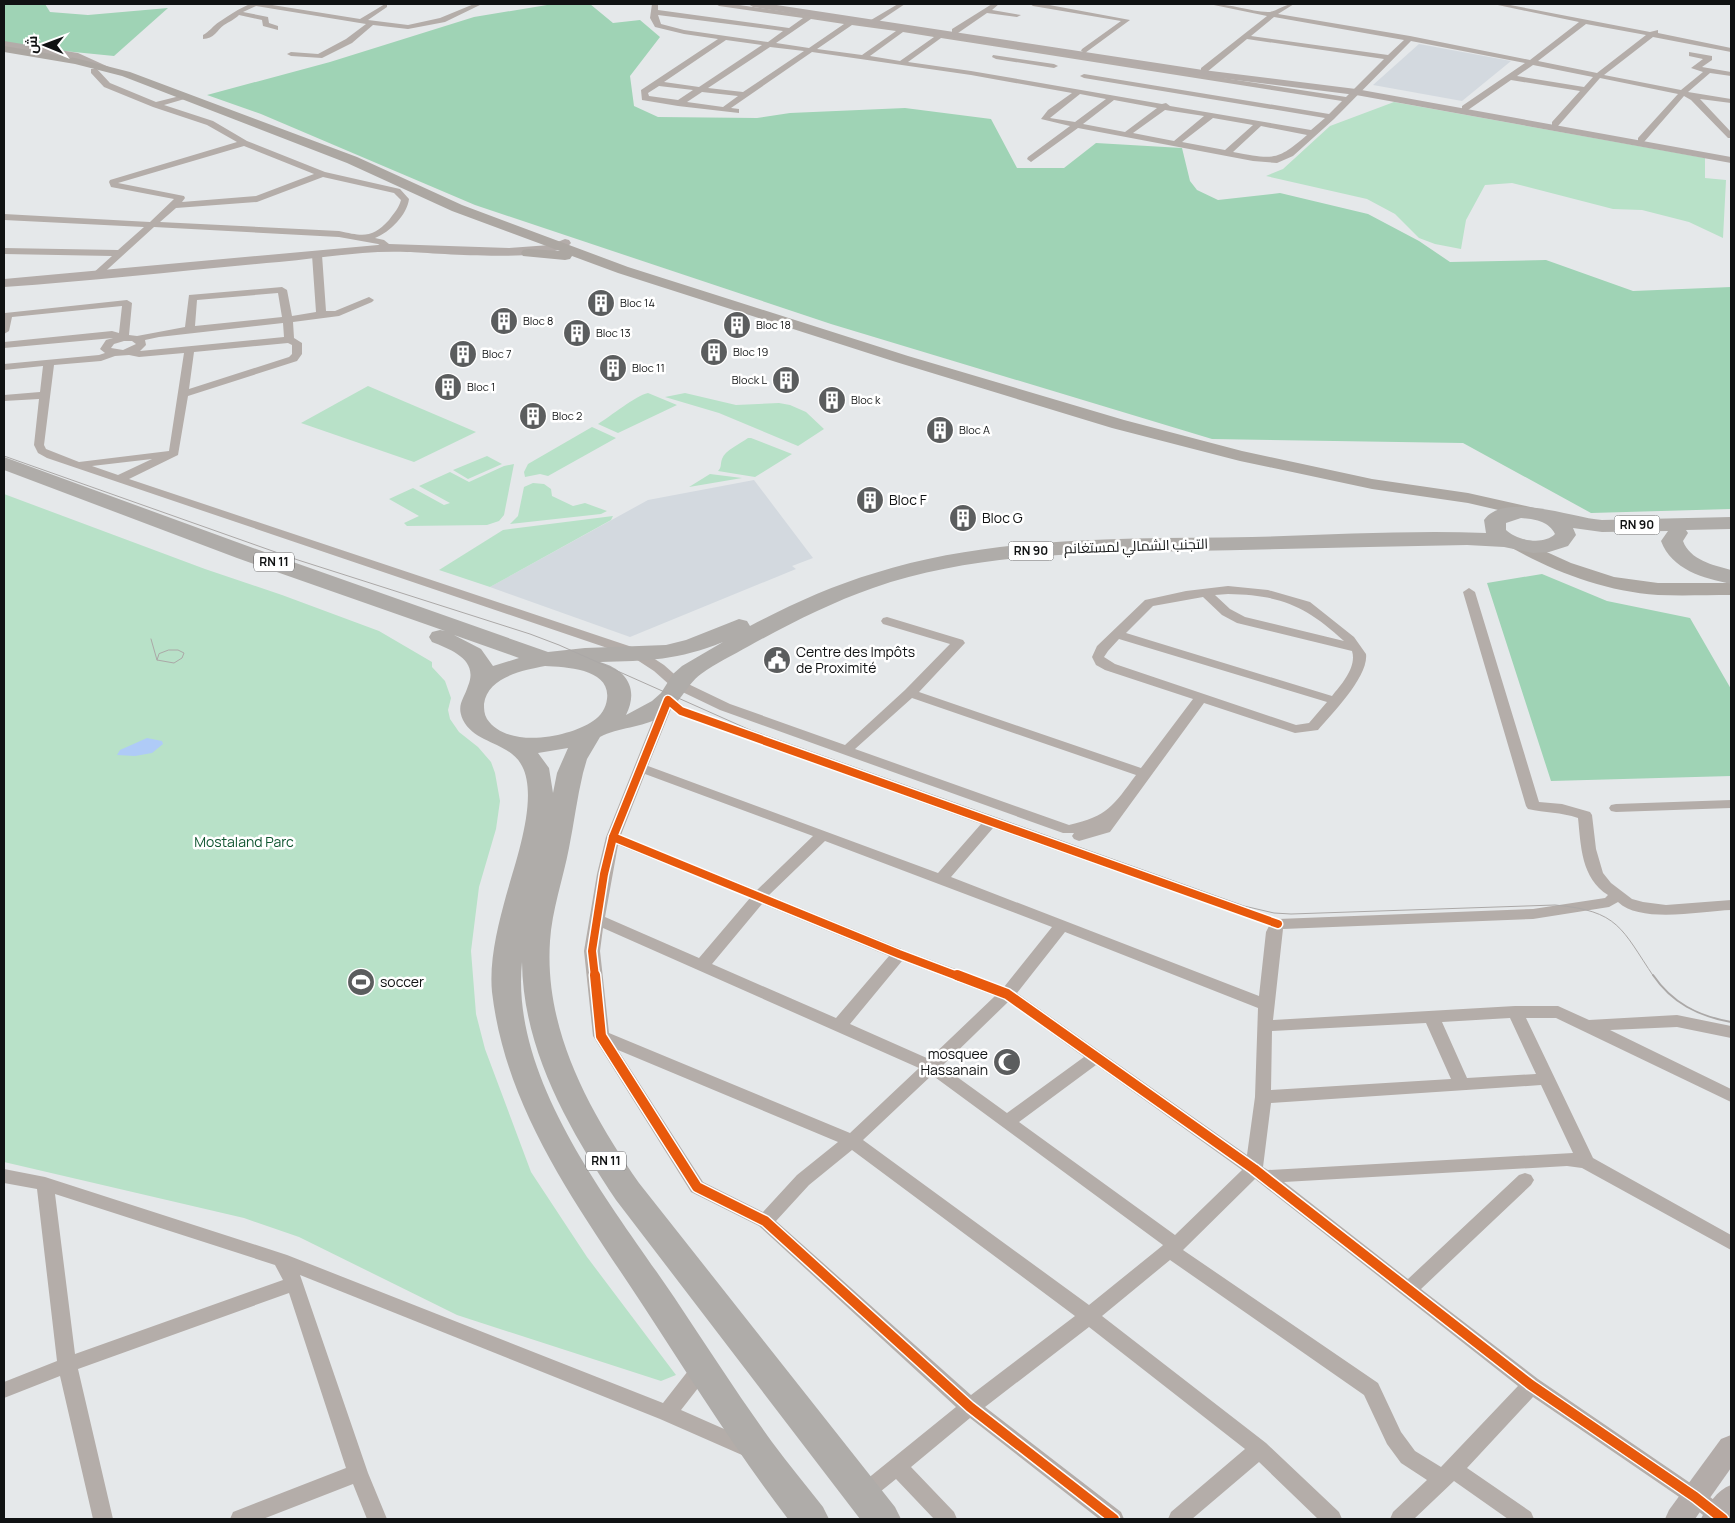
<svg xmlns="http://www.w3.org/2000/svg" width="1735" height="1523" viewBox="0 0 1735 1523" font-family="Manrope,Cairo,sans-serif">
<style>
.built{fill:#d3d9df}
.green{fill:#b8e1c8}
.forest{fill:#9fd3b5}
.water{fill:#afcbf7}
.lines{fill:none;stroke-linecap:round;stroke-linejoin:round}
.street{fill:#b4ada9;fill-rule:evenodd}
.secondary{fill:#b3aca9;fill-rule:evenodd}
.primary{fill:#aca7a2;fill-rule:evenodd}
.highway{fill:#afaca9;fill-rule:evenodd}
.tram-far1{stroke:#aba8a7;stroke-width:1}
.tram{stroke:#aba8a7;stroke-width:2}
.cycleway-far1-casing{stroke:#fff;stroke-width:11}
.cycleway-casing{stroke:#fff;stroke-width:13}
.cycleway-far1{stroke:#e8590c;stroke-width:8}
.cycleway{stroke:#e8590c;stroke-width:10}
.labels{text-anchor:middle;stroke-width:5;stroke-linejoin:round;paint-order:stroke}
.far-poi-label{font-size:11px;fill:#101213;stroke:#fff;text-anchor:start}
.shield{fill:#fff;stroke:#58595a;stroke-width:1}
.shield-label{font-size:12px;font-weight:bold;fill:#101213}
.poi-label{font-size:14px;fill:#101213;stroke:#fff;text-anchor:start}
.street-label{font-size:14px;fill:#101213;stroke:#fff}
.park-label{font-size:14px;fill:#0f5530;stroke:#fff}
</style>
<rect width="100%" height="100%" fill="#e5e8ea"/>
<g class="built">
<path d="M1419,44L1457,51L1511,61L1462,101L1373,85Z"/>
<path d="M754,480L813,558L792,566L796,569L630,637L490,587L648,500Z"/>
</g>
<g class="green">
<path d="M1394,102L1705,158V178L1726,180L1723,238L1689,222L1642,210L1613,209L1512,183L1485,185L1466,220L1461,249L1435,244L1419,238L1395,214L1367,199L1266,176L1283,169L1330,126Z"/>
<path d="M368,386L476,432L414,462L301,423Z"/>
<path d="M648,393L677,405L618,433L598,424C611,416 635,396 648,393Z"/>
<path d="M685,393L736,405L779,403L790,405L806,412L824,429L798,446L719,413L665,397Z"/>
<path d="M592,427L616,438L548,476L540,474L525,477L524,472L528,464Z"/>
<path d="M748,438H751L792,454L755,477L718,471C722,467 720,465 722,459C725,450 740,444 748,438Z"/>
<path d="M487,456L502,464L468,479L453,470Z"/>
<path d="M514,464L504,515L499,521L487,525L407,526L404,523L419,516L389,499L413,488L444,505L450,503L419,486L450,472L469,482L504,466Z"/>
<path d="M710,474L742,478L689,487Z"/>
<path d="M533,483L544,484L551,489L552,496L573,506L585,503L607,511L601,514L510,524L518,516L524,487Z"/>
<path d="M4,494L205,569L282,595L379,631L432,662V667L445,681L451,698L448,710L450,719L459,732L478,747L491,762L495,773L500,801L496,829L479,887L471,951L476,1014L485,1049L531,1172L587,1257L676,1375L661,1381L457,1315L299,1237L244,1218L4,1162Z"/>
<path d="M613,516L611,520L490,587L439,570L503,530Z"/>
</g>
<g class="forest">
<path d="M4,4H45L50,12L88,15L168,8L114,56L4,45Z"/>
<path d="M553,4H590L613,23L640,20L660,37L630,76L634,106L658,117L757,118L790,113L905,108L991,119L1017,168H1064L1096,143L1182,148L1190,181L1197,190L1218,200L1280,193L1368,214L1419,241L1450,262L1546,260L1633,291L1731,287V509L1591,513L1463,443L1212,439L831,324L475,205L261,114L207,95L330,62L474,17Z"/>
<path d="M1542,574L1607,601L1690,618L1731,689V776L1551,781L1487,583Z"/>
</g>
<path class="water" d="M147,738L162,741L163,744L152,753L135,756L117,755L120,750Z"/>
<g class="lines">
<g class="street">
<path d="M250,4H266L360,19L385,4L387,5V7L368,20L408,25L440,18L474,4H482L445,22L408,29L373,25L352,43L322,58L291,56L287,54L291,52L318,54L346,39L366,24L256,6L243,12L268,17L269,23L278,26V30L263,26L262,20L239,15C234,20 230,21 224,25C217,30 214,39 203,39V35C209,32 213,26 219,22C228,16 240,8 250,4Z"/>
<path d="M652,4H658V10L789,28L803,18L719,6L716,4H732L809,15L813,13L816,16L849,20L857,18V21L872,24L871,20L898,4H905L875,24L1346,97L1384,59L1247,39L1207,72H1201V68L1267,16L1209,4C1229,3 1248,11 1268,12C1276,12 1284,4 1294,4L1278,14L1410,36L1530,60L1579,22L1493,4H1505L1650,32L1658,30V33L1731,48V52L1653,37L1604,75L1681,90L1703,72L1691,68L1703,59L1689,56V52L1712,56V60L1702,67L1731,72V76L1710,73L1688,92L1731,99V103L1700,99L1731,132V138H1728L1691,100L1684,96L1644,142H1638V138L1678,94L1600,78L1558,126H1552V122L1580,91L1511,80L1468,110H1462V106L1525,63L1411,41L1334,119L1293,156L1277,163L1253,161L1078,128L1031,162L1027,159L1028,157L1070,126L1041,119L1048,110L1072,93L971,75L812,52L731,108L739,109V113L678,106L642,100L641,90L718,39L684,34L655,27L650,18ZM658,15L783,31L768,42L684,30L661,24ZM1274,17L1404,40L1388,55L1251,36ZM811,19L844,24L809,48L776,43ZM1586,24L1646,35L1597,73L1538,61ZM852,25L896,31L862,55L817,49ZM903,32L934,37L900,61L870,56ZM941,38L1342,101L1329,114L1084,74L1080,76L1084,78L1325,118L1311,130L1170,106L1166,103L1162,104L971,71L908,62ZM726,40L762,45L699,87L664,82ZM770,47L804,51L743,92L708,88ZM1533,65L1593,77L1584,87L1517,76ZM659,86L693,90L678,100L649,96L648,93ZM702,92L738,96L723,107L687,102ZM1080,94L1106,99L1075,122L1050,118ZM1114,100L1157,108L1125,132L1083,124ZM1165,110L1204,116L1174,141L1133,133ZM1213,118L1253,125L1225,150L1182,142ZM1261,126L1307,135C1276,162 1273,159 1233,152Z"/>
<path d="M992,4H999L992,10L1021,15L1017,17L987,13L958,33H952V29Z"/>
<path d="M1030,4H1044L1130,20L1085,53L1081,51L1082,49L1121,21L1033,6Z"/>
<path d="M993,55L1054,64L1058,66L1054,68L996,59L992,57Z"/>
<path d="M91,69H97L110,83L156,102L188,94V98L164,105L213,121L247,141L325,172L400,189L409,199C407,215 390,232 375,238L384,240L394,248L389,251L378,244L339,237L154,227L98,278H92V274L112,256L4,254V248L118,250L144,227L4,220V214L150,222L174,199L111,187L109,182L110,180L237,142L207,125L153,107L104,87L91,73ZM244,146L314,174L256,196L182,202L185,198L184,196L118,183ZM323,177L394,193L401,200C399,208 394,213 389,220C372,239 362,236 339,231L160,222L176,208L257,202Z"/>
<path d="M317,252L322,255L326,311H335L369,297L374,300L372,302L339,316L293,322L294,338L302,343V354L297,361L188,396L178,455L129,479L641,650L664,665L682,681L730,704L845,745L905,690L950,644L883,624L881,621L883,618L887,617L963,640L965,643L919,692L1141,768L1193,699L1105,670L1096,665L1092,657L1097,646L1145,600L1186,591L1228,586L1268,590L1310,602L1354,637L1366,654C1369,676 1332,714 1318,730L1295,733L1204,703L1110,832L1079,841L1074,839L1072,836L1074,833H1063L720,710L672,687L654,671L631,656L47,458L38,453L34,445L39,399L4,401V395L40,392L43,366L4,370V364L99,355L105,353L100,349L106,340L113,338L4,348V342L112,331L119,333L122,306L12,317L9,331L4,334L5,313L127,300L132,303L129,335L137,336L185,327L189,295L282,287L287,290L292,316L316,312L312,255ZM278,293L282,317L195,326L197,300ZM283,323L284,337L140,351L146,345L145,340L159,337ZM124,341H132L136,344L123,350L111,348L114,344ZM288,343L292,345V354L289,357L189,389L194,352ZM184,353L169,451L79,462L46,449L44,445L54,365L101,361L115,356L129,355L139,357ZM152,459L118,475L92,466ZM1228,594C1281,595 1306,606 1344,641L1245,617L1230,609L1215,595ZM1203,597L1222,615L1237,623L1352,651C1357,667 1342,684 1332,696L1126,633L1153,606ZM1119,639L1327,702L1309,723L1296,725L1115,664L1104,657L1108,651ZM912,698L1136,775C1113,806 1108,816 1069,825L855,749Z"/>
<path d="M1469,588L1475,592L1539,802L1562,804L1590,812L1592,815L1596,849L1603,873L1611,883L1632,899L1643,902L1666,905L1731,900V910C1702,911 1641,924 1618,902L1609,907L1533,919L1283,929L1273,1020L1515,1006H1558L1589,1020L1677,1015L1731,1026V1038L1677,1027L1610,1030L1731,1089V1102L1556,1018H1526L1593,1158L1731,1235V1250L1582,1168L1567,1166L1284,1182L1408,1279L1519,1175L1525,1173L1531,1175L1534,1180L1531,1185L1421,1289L1538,1379L1702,1491L1730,1512L1731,1519H1708L1688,1503L1533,1397L1467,1468L1531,1512L1534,1519H1508L1454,1481L1414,1519H1390L1393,1512L1427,1480L1401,1463L1387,1444L1364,1395L1170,1260L1102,1316L1266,1443L1339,1512L1342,1519H1318L1259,1462L1192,1519H1168L1171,1512L1245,1449L1089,1327L985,1407L1121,1512L1124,1519H1099L970,1418L911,1467L954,1512L957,1519H934L896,1479L870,1500L863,1503L856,1500L853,1494L856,1488L956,1407L759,1226L691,1192L593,1036L584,951L597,874L606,837L661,700L663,697H673L686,708L1278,919L1533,909L1605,898L1608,895C1581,878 1581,846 1578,818C1561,812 1545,813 1528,809L1526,806L1463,592ZM671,709L676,714L981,824L938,873L648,766ZM645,774L813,836L757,890L621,835ZM993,828L1269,926L1266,932L1259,996L951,877ZM825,841L1052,927L1004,987L904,950L769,895ZM618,845L750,898L699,958L605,917ZM762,904L889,956L836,1018L712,964ZM603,928L919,1068L850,1133L609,1033L600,951ZM1065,932L1258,1008L1255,1097L1247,1155L1017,993ZM902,961L995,996L929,1059L850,1024ZM1008,1002L1084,1057L1007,1113L942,1066ZM1510,1018L1536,1074L1467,1078L1442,1022ZM1426,1023L1451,1079L1271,1090L1272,1031ZM618,1050L838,1142L797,1175L763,1212L703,1182ZM1096,1065L1242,1170L1175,1235L1019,1122ZM932,1075L1163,1245L1162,1246L1089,1305L863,1140ZM1541,1085L1573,1153L1268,1170L1263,1167L1271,1103ZM852,1150L1075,1316L971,1395L776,1221L809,1185ZM1255,1179L1518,1386L1441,1467L1415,1451L1401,1432L1378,1383L1183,1250Z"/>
<path d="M1731,800V808L1616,812L1611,811L1609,808L1611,805L1616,804Z"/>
<path d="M4,1169L45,1177L287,1255L663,1403L695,1362L702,1360L709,1362L712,1368L709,1374L681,1410L756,1443L759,1449L756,1455L749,1458L742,1455L660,1419L300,1275L368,1473L387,1519H367L353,1484L263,1519H230L233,1512L346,1468L289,1293L78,1369L113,1519H93L60,1376L4,1398V1382L57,1361L37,1189L4,1183ZM55,1194L275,1265L283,1280L75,1354Z"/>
</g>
<g class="secondary">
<path d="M748,4H770L1203,70L1356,89L1731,157V163L1356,95L1203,76L753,7Z"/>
<path d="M4,41L78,53L111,68L106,71L72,58L4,47Z"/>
<path d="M565,239L569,240L571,243C554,264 437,253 407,252C365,250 321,258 279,262C187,270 96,281 4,287V279L389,244L509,248L550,245Z"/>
<path d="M1731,1435V1468L1695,1519H1665L1669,1510L1721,1439Z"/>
<path d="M1731,1485V1519H1701C1707,1505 1717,1490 1731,1485Z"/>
</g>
<g class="primary">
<path d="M4,46L75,58L130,72L357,157L462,205L628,267L908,356L1124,420L1242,451L1372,479L1468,493L1539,509L1542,513L1539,517L1533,518L1468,503L1372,489L1240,461L1112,428L896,362L618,273L572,256L570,259L565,260L523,256L521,253L523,250L528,249L560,251L452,211L347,163L122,76L75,64L4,52Z"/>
<path d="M1518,539L1571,563L1614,577L1658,583H1731V595C1707,595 1682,596 1658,595C1605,591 1557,573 1512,548L1509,544L1512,540Z"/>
</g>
<path class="highway" d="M4,457L253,548L548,652L585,648L666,645L686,640L739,619L747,621L750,626C790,605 831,586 875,573C997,535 1126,539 1252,537C1330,535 1409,530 1486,533L1484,520C1505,491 1572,518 1602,520L1731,517V529L1686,530L1688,533L1683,541C1690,560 1713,565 1731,570V584C1703,578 1672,570 1661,541L1668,531L1602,532L1573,528L1576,535L1568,546L1549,552L1533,553L1504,547L1467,545C1374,547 1280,549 1187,551C1082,553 974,553 873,588C830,603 789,624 749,646C733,655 716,663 701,674C685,686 679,706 661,717C642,728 618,727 600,737L587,759L583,773C577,798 574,823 569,848C563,879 552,910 550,941C544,1031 590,1112 639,1183L895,1507L901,1519H860L616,1200C569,1129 523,1050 522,962C510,1080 611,1204 674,1297C706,1345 738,1395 772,1442C788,1464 806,1485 823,1507L829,1519H788C736,1451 691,1379 644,1307C580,1209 506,1112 492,992C489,961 498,925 506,896C515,863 539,798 522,766C510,742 475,744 463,720C456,705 464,699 468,686C479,660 452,650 432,642L429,637L432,632L440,630L445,631L237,558L4,470ZM1521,518C1534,519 1549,521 1555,534C1543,546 1516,540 1506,530V523ZM454,635L519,658L493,666L481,649ZM723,642L682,666L673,674L661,693L652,701L626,715C639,689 627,670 600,662C647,661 679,660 723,642ZM545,666C567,667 611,669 607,699C606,708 601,716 593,721C568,738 507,749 487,719C484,714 484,709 484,704C487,677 524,670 545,666ZM568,748L557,773L553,793L549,768L538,753Z"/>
<g class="tram-far1">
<path d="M4,456L298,560L530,634L559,645L750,730L1244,906L1274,913L1291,914L1555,905C1619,911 1621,928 1654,977"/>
<path d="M151,639L157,660"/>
<path d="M169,650H178L184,653L182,658L174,663L157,660L159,654Z"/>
</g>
<path class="tram" d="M1653,975C1672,1003 1698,1016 1731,1022"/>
<g class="cycleway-far1-casing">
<g id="cycleway-far1">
<path d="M613,837L899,954L960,977"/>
<path d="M595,977L592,951L604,874L613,837L668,700L681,711L1278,924"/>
</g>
</g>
<g class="cycleway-casing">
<g id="cycleway">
<path d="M595,975L601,1036L697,1187L765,1221L970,1407L1114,1519"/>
<path d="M957,975L1007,994L1254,1169L1531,1385L1695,1497L1723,1519"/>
</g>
</g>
<use href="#cycleway-far1" class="cycleway-far1"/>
<use href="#cycleway" class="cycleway"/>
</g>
<defs>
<g id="building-disc" transform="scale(1.4375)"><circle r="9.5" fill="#5b5d5e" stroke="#fff"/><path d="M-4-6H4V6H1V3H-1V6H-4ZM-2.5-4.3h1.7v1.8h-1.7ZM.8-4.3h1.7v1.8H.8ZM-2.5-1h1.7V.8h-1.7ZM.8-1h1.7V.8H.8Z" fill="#fff"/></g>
<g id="civic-disc" transform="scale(1.4375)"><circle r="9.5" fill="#5b5d5e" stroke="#fff"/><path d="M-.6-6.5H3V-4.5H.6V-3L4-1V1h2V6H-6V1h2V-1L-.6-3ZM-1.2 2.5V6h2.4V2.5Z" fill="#fff"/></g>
<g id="stadium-disc" transform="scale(1.4375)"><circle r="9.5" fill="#5b5d5e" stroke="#fff"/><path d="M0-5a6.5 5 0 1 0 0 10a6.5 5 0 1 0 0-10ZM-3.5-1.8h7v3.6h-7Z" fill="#fff"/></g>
<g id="mosque-disc" transform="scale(1.4375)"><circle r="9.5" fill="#5b5d5e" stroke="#fff"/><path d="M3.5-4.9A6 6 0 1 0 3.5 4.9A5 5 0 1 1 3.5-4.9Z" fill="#fff"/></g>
</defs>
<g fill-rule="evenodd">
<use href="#building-disc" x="601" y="303"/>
<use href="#building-disc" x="504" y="321"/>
<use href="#building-disc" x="737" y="325"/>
<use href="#building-disc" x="577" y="333"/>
<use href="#building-disc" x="714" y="352"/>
<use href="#building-disc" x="463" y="354"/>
<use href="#building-disc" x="613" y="368"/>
<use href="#building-disc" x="786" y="380"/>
<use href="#building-disc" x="448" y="387"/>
<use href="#building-disc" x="832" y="400"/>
<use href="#building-disc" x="533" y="416"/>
<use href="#building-disc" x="940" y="430"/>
<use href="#building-disc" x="870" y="500"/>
<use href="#building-disc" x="963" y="518"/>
<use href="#civic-disc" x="777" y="660"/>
<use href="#stadium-disc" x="361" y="982"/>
<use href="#mosque-disc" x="1007" y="1062"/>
</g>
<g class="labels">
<g class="far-poi-label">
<text x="620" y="307">Bloc 14</text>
<text x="523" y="325">Bloc 8</text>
<text x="756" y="329">Bloc 18</text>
<text x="596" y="337">Bloc 13</text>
<text x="733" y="356">Bloc 19</text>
<text x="482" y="358">Bloc 7</text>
<text x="632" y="372">Bloc 11</text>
<text x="767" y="384" text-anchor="end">Block L</text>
<text x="467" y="391">Bloc 1</text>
<text x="851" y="404">Bloc k</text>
<text x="552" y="420">Bloc 2</text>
<text x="959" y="434">Bloc A</text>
</g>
<g class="shield">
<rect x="1614.5" y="515.5" width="45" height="19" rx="4"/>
<rect x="1008.5" y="541.5" width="45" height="19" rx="4"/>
<rect x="254" y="552.5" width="40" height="19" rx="4"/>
<rect x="586" y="1151.5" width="40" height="19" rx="4"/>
</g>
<g class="shield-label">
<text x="1637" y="529">RN 90</text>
<text x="1031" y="555">RN 90</text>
<text x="274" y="566">RN 11</text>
<text x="606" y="1165">RN 11</text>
</g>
<g class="poi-label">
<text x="889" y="505">Bloc F</text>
<text x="982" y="523">Bloc G</text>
<text x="796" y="657">Centre des Impôts<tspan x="796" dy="16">de Proximité</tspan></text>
<text x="380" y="987">soccer</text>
<text x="988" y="1059" text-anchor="end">mosquee<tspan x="988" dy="16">Hassanain</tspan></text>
</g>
<g class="street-label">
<text transform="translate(1136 546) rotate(-2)" y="5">التجنب الشمالي لمستغانم</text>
</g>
<g class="park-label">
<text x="244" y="847">Mostaland Parc</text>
</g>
</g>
<rect width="1735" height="1523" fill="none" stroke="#101213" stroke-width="10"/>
<g transform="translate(45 45) rotate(271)" stroke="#ffffff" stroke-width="4" paint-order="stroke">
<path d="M0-4L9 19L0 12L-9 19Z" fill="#101213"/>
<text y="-8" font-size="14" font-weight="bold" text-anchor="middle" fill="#101213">ش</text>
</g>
</svg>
